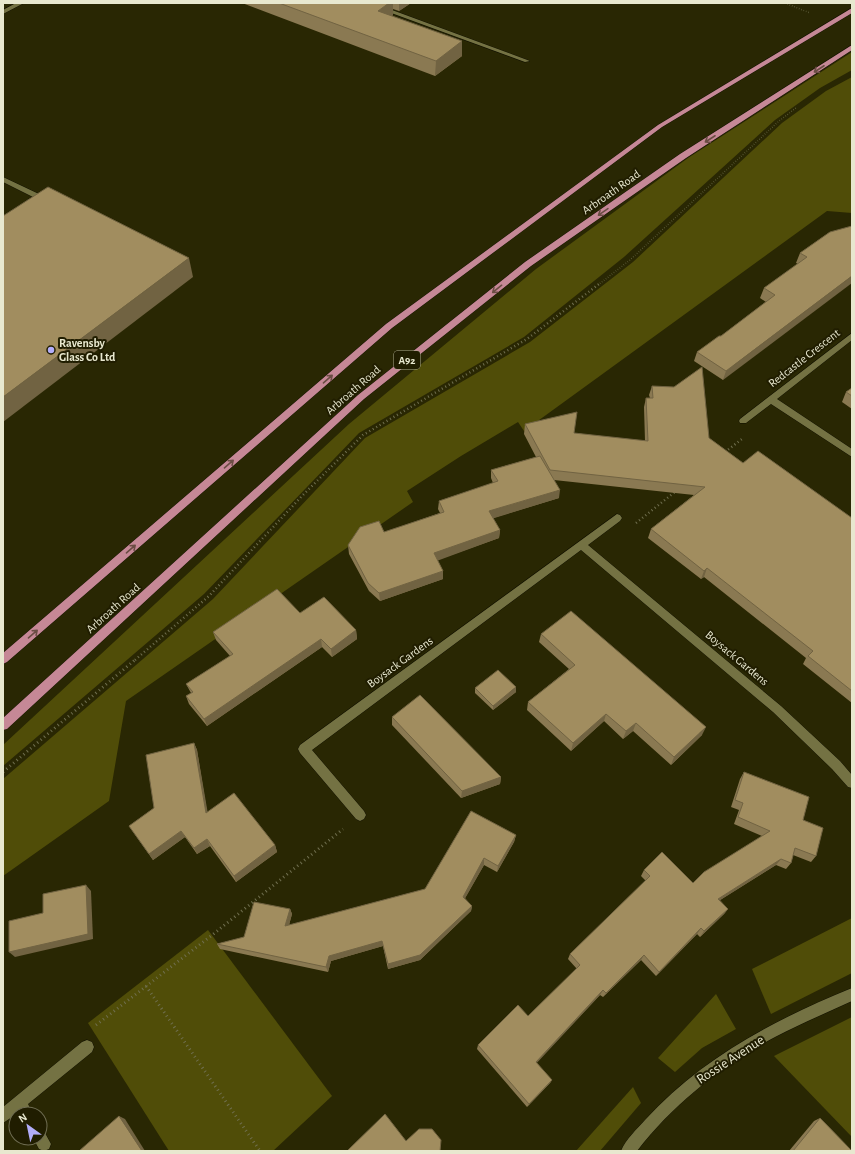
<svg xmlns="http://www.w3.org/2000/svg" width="855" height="1154" viewBox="0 0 855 1154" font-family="'Alegreya Sans',sans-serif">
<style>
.green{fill:#504d08}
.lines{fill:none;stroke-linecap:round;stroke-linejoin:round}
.service-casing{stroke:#111000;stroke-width:1}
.minor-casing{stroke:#111000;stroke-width:1}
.primary-casing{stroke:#111000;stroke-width:1}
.path-far2{stroke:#706f4f;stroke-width:1.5;stroke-dasharray:0.5 2;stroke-linecap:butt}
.path-far1{stroke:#706f4f;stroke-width:2.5;stroke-dasharray:1 3;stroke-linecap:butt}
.path{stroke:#706f4f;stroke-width:3;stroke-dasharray:1 3.5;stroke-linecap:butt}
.service{fill:#747243;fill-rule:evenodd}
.minor{fill:#747243;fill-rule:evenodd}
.primary{fill:#c68896;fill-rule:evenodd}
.wall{fill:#8a7952}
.shaded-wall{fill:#716342}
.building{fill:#a18d5f;stroke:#716342}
.oneway{stroke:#6b4d44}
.poi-dot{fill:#b2adf9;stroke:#201d00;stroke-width:1.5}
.labels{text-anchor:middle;stroke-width:4;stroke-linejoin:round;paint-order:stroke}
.shield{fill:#201d00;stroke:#acab91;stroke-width:1}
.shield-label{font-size:11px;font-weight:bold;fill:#e8e8cf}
.street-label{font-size:12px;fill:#e8e8cf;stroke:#201d00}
.poi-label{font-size:12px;font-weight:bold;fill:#e8e8cf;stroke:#201d00;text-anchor:start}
.near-street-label{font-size:14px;fill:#e8e8cf;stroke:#201d00}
</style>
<rect width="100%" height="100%" fill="#292703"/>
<g class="green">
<path d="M852,52V70L820,88L775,120L624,257L524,337L359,433L204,594L3,766V745L349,424L536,269L688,158Z"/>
<path d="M852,77V213L827,211L524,431L518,422L461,456L407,491L413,502L126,701L109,801L3,876V779L213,599L365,438L530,342L633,262L782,123L826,91Z"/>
<path d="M852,918V973L771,1014L752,969Z"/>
<path d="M208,930L332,1096L273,1151H169L88,1023Z"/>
<path d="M716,994L736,1029L702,1048L675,1072L658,1058Z"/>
<path d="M852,1017V1137L774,1056Z"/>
<path d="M633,1087L641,1103L600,1151H576Z"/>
</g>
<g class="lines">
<g class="service-casing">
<g id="service">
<path d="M16,3H24L3,14V10Z"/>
<path d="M364,3H373L530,61L525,62Z"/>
<path d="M3,177L41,195L42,197L33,204H27V200L33,197L3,182Z"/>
</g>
</g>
<g class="minor-casing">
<g id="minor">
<path d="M852,333V340L777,399L852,449V457L771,404L746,423H740L739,421L740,419Z"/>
<path d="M617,514L620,515L622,518L620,521L588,545L781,706L840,761L852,775V788L848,787L832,769L773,712L581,550L312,750L364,811L366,815L364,819L360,821L356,819L300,753L298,749L300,745Z"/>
<path d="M852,988V1001C826,1013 800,1024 775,1037C722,1066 674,1103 637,1151H621C626,1139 637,1129 645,1120C701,1058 776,1019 852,988Z"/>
<path d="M87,1040L92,1042L94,1047L92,1052L28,1104L33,1114H19L18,1113L3,1123V1107L82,1042Z"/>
<path d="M40,1131L45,1133L51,1144L49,1149L44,1151L39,1149L33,1138H40Z"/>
</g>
</g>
<g class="primary-casing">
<g id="primary">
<path d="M852,8V13L662,127L392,328L7,662L3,664V653L386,324L658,125Z"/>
<path d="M852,45V50L686,158L531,266L364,399L7,729L3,730V718L358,395L525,262L680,154Z"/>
</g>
</g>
<g class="path-far2">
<path d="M785,3L810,13"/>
<path d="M598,285L630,260L779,121L796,108"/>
</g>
<g class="path-far1">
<path d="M725,452L742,439"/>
<path d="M636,523L676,491"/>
<path d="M135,660L209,596L302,496L363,435L527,339L599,284"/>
</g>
<g class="path">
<path d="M3,772L136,659"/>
<path d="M146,986L260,1151"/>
<path d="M96,1025L211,936L343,829"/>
</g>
<use href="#service" class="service"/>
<use href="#minor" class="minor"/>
<use href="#primary" class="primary"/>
</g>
<g class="wall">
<path d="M242,3H411L399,11L393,9V15L392,16L462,41V56L435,76Z"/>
<path d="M830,232L723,380L694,361L697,352L721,336L766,302L760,298L764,288L798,264L796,263L800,253Z"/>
<path d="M652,386L709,438L743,463L852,518V703L803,664L806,658L704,577L701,579L648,538L651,529L694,495L554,480L559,498L493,518L500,530L499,538L437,560L443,571V579L380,601L369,591L349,554L348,545L440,513L438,509L439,501L493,483L491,478V470L536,457L524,434L525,424L574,433L645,441L644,407L646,398H650L649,395Z"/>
<path d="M852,388V409L842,402L846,392Z"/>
<path d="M300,613L356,630L357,639L332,657L322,647L207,726L189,704L186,696L191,693L186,684L230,656L216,640L213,632Z"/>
<path d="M541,634L702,735L671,765L633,731L623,739L604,721L571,751L527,710L528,702L569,669L539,642Z"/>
<path d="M475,688L516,692L493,710L475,693Z"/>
<path d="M392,717L501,777L500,784L461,798L392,725Z"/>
<path d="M194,743L197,750L207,812L275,845L277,852L236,882L210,846L197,854L185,837L153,860L129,826L154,808Z"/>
<path d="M744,772L803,820L816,856L811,862L793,855L791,863L786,869L776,865L720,900L728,909L724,914L700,937L697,934L656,976L641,960L603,997L600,995L536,1063L552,1080L550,1083L527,1107L477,1049L478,1045L528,1016L577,969L568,959L570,954L646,881L641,876L644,870L693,883L762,836L734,824L739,810L731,807L740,779Z"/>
<path d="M516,835L514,842L497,872L484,865L465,898L472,906L471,911L420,960L388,969L383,946L331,961L328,972L220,949L217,944L244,937L290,909L292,914L289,925L425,889Z"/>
<path d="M820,1118L852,1151H789L814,1121Z"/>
</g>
<g class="shaded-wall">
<path d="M389,3H393V15L378,26V11Z"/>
<path d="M399,3H411L399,11Z"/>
<path d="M462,41V56L435,76L436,61Z"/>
<path d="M189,258L193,277L3,422V397Z"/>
<path d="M852,276V283L723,380L726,371Z"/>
<path d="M560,490L559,498L488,520L489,511Z"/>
<path d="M500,530L499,538L434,562V553Z"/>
<path d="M707,568L704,577L701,579L704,571Z"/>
<path d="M443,571V579L380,601L379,593Z"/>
<path d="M356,630L357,639L332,657L331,649Z"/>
<path d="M321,639L322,647L207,726L204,719Z"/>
<path d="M516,687V692L493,710V706Z"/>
<path d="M606,714L604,721L571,751L573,743Z"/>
<path d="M636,723L633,731L623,739L626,731Z"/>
<path d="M706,727L702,735L671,765L674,757Z"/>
<path d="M194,743L197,750L209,820L206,813Z"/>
<path d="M501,777L500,784L461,798L462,791Z"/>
<path d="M181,831L185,837L153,860L149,854Z"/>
<path d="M516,835L514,842L497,872L498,866Z"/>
<path d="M207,839L210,846L197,854L194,848Z"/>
<path d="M275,845L277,852L236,882L234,876Z"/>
<path d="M484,858V865L463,902V897Z"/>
<path d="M781,859L776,865L714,904L718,899Z"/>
<path d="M86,885L91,891L93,939L15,957L9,952Z"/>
<path d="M472,906L471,911L420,960L388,969V964Z"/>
<path d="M290,909L292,914L287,932L285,926Z"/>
<path d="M728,909L724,914L700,937L704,931Z"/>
<path d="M701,928L697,934L656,976L659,972Z"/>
<path d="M382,941L383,946L331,961L328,972L326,967L329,956Z"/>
<path d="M644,955L641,960L603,997L606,993Z"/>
<path d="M603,990L600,995L534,1066L536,1062Z"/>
<path d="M552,1080L550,1083L527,1107L529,1104Z"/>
<path d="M119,1116L125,1119L145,1151H142Z"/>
</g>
<g class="building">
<path d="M279,3H389L378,11L462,41L436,61Z"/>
<path d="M48,187L189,258L3,397V216Z"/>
<path d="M852,226V276L726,371L697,352L719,336H721L775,295L764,288L807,257L800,253L830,232Z"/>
<path d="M702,367L709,438L743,463L758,451L852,518V691L808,656L813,651L707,568L704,571L651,529L705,487L550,470L525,424L577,412L574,433L648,441L646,398H653L652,386L674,387Z"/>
<path d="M852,388V396L846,392Z"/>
<path d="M540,456L560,490L489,511L500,530L434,553L443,571L379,593L368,583L348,545L360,527L379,521L384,532L444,512L439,501L498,481L491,470Z"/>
<path d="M277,589L300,613L324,597L356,630L331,649L321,639L204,719L186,696L193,692L186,684L233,654L213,632Z"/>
<path d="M571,611L706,727L674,757L636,723L626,731L606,714L573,743L528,702L575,665L541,634Z"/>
<path d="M498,670L516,687L493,706L475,688Z"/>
<path d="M420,695L501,777L462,791L392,717Z"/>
<path d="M194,743L206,813L234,793L275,845L234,876L207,839L194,848L181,831L149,854L129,826L154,808L146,755Z"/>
<path d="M744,772L809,797L803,820L823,828L816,856L795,848L791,863L781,859L718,899L728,909L704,931L701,928L659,972L644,955L606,993L603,990L536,1062L552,1080L529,1104L478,1045L518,1005L528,1016L580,965L570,954L650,876L644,870L662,852L693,883L704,872L770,831L738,817L743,803L735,800Z"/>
<path d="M471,811L516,835L498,866L484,858L463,897L472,906L420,955L388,964L382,941L329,956L326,967L217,944L244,937L254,902L290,909L285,926L425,889Z"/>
<path d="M86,885L88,934L9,952V921L43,913V894Z"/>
<path d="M385,1114L406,1141L419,1129H432L441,1140L440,1151H347Z"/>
<path d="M119,1116L142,1151H79Z"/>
<path d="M820,1118L852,1151H793Z"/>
</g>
<defs><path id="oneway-shaft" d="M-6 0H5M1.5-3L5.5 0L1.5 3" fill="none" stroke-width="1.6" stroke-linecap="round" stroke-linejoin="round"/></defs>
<g class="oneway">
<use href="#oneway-shaft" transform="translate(819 69) rotate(147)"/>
<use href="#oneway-shaft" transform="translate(710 139) rotate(147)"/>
<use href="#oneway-shaft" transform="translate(603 212) rotate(145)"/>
<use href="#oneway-shaft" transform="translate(497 289) rotate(141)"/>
<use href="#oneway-shaft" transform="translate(328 379) rotate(-41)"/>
<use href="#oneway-shaft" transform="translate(229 464) rotate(-41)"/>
<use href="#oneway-shaft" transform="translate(131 549) rotate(-41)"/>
<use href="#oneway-shaft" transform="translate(33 634) rotate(-41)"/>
</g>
<circle class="poi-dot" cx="51" cy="350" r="4"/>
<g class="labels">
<rect class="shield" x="394" y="351" width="26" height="18" rx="3"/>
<g class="shield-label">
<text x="407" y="364">A92</text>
</g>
<g class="street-label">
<text transform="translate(611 192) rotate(-35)" y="4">Arbroath Road</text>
<text transform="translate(804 358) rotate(-38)" y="4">Redcastle Crescent</text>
<text transform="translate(353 390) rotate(-41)" y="4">Arbroath Road</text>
<text transform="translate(113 608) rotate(-42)" y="4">Arbroath Road</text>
<text transform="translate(737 658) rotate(40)" y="4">Boysack Gardens</text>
<text transform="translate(400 662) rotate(-36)" y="4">Boysack Gardens</text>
</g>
<g class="poi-label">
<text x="59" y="347">Ravensby<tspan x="59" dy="14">Glass Co Ltd</tspan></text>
</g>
<g class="near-street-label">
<text transform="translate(730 1059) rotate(-33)" y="5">Rossie Avenue</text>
</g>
</g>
<rect width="855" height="1154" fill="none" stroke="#e8e8cf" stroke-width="8"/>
<g transform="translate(28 1126) rotate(327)"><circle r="19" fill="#201d00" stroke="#706e53"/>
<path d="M0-3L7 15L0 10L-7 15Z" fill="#b2adf9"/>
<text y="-6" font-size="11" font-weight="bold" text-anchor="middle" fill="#e8e8cf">N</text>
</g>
</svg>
